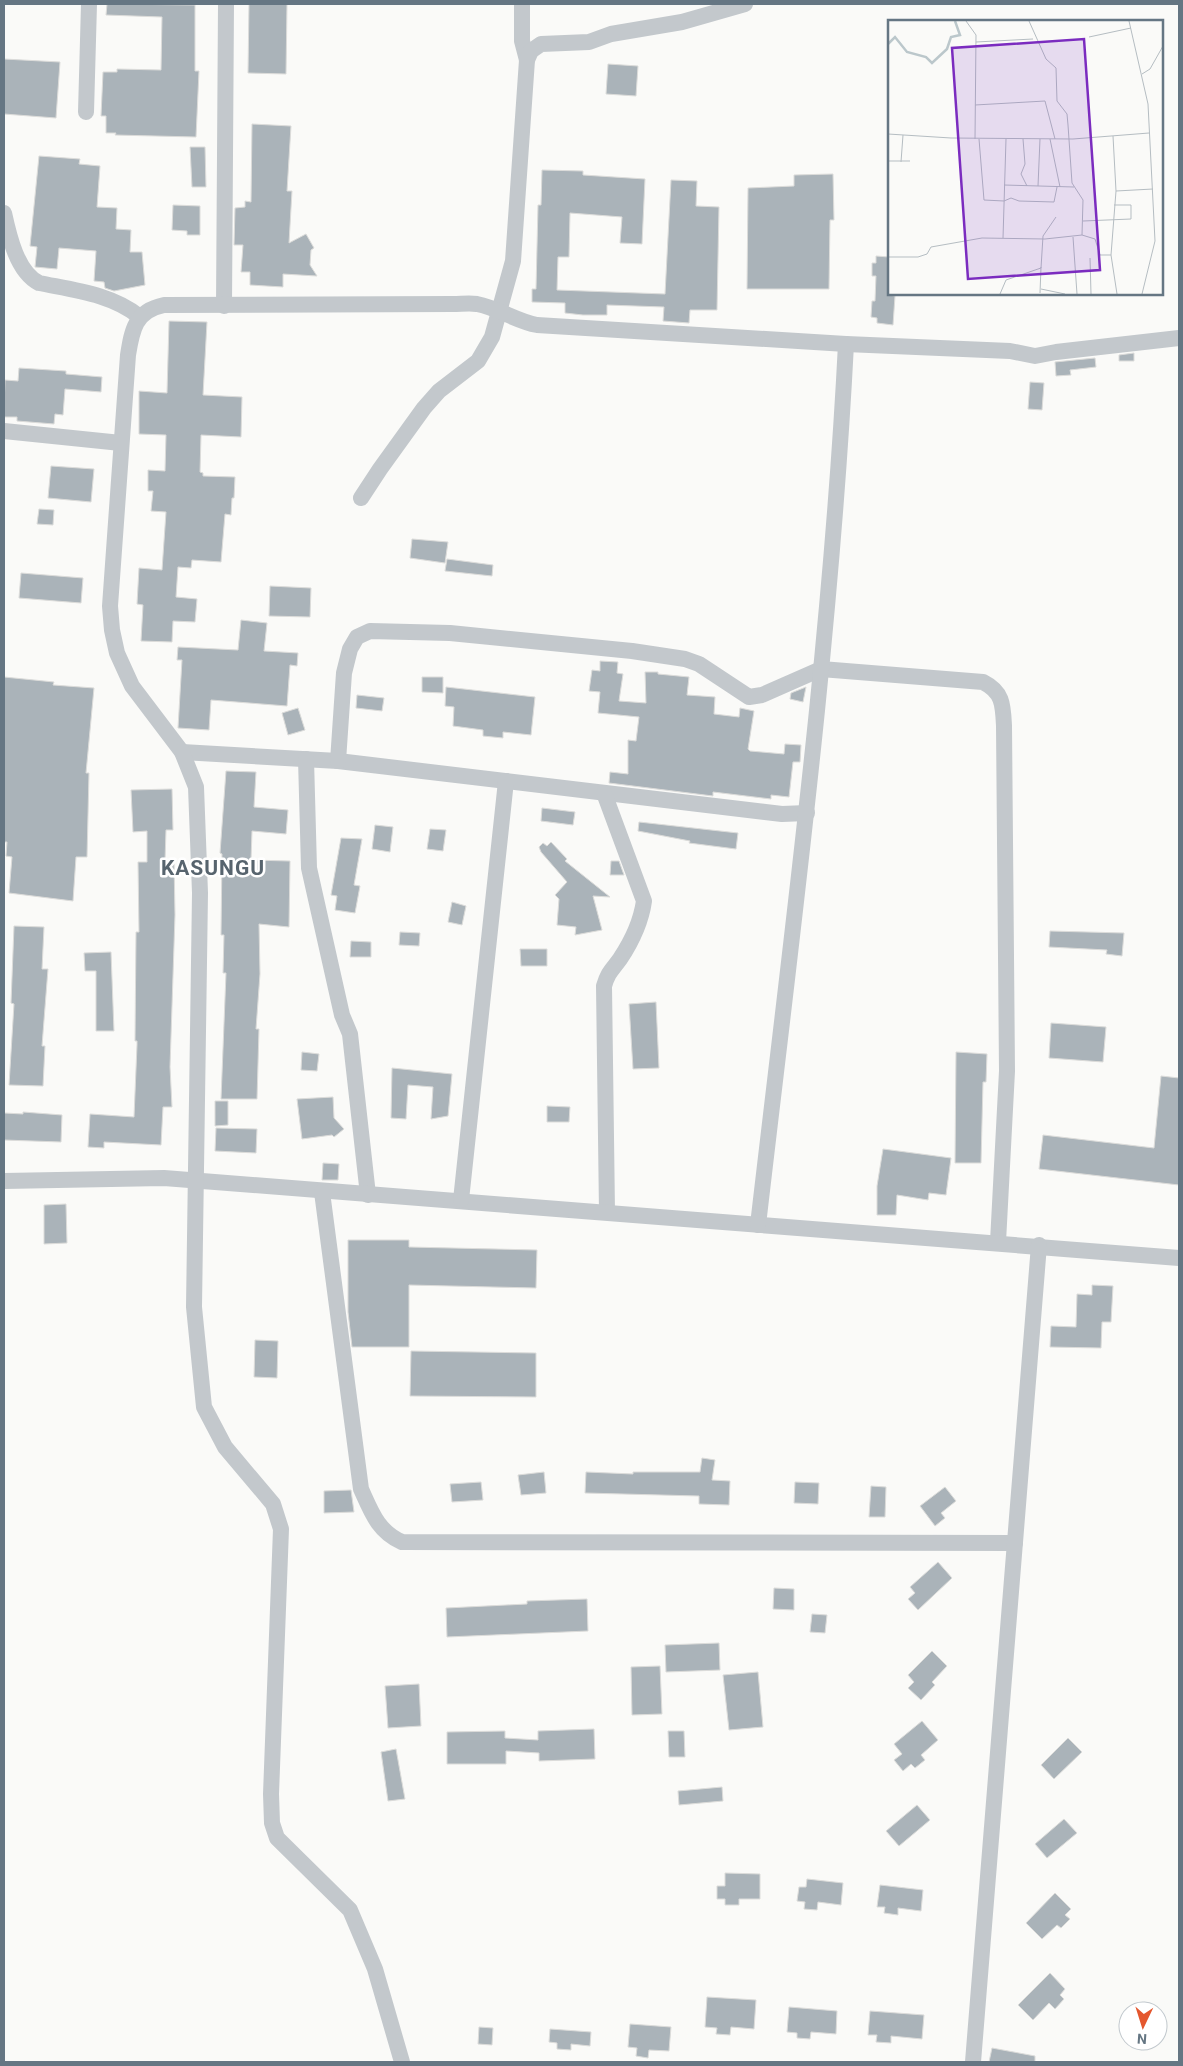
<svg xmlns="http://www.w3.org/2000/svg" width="1183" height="2066" viewBox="0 0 1183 2066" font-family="Roboto,sans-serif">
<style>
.building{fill:#aab3b9;stroke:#dcdcda}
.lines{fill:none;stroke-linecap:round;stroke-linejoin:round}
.street{stroke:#c3c8cc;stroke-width:16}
.labels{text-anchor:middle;stroke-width:5;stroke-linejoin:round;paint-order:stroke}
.district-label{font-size:21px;font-weight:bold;letter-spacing:1px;fill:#57646e;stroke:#fff}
.inset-river{fill:none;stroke:#bbc7cb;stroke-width:2.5}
.inset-road{fill:none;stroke:#b5bdc2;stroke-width:1}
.view{fill:#7b2cbf;fill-opacity:0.15;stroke:#7b2cbf;stroke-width:2.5}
.inset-edge{fill:none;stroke:#657683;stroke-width:2.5}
</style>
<rect width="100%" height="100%" fill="#fafaf8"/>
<g class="building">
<path d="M107,4L195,5V71H199L196,137L115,135L116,133H106V116H101L103,72H117V69L161,70L162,17L106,15Z"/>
<path d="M249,4H287L286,74L248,73Z"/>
<path d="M4,59L60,62L56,118L4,114Z"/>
<path d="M608,64L638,66L636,96L606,94Z"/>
<path d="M252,124L291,126L287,191H292L289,243L306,234L314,248L311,250L310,265L317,276L283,274V287L250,285V272H241L243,245H234L235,208L245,207V201L251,202Z"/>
<path d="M190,147H205L206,187H192Z"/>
<path d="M39,156L80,159L79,164L100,166L97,207L117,208L116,229L131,230L130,252H142L145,285L114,291L105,288L104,282L94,281L96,251L59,248L57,269L35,267L37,247L30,246Z"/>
<path d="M542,170L583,171V175L645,179L642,244L620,243L622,217L570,213L569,257H558L557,290L665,294L671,180L697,181L696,206L719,207L717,310H690L689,323L663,321L664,307L607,305V315H583L565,313V303L532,302V289H536L538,205H541Z"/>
<path d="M833,174L834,220H830L829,289H747L748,188L794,186V175Z"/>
<path d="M173,205L200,206V235H187V231L172,230Z"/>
<path d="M876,256L889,257V295L895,296L893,325L877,323V318L871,317L872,301H875L876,276H872V263H876Z"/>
<path d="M169,321L207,322L203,395L242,397L241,437L201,435L200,472L203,473V476L235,477L234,498H232L231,515L225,514L221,562L192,560L191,568L178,567L176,597L197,599L195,622L173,621L172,642L141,641L143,605L137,604L139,568L162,570L166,512L151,511L153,491H148V470L165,471L166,435L139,434V391L167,393Z"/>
<path d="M1134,353V361H1119V355Z"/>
<path d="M1095,358L1096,367L1070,370L1071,375L1056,376L1055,362Z"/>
<path d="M19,368L66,371V374L102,377L101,392L65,389L63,415L55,414L54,424L17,421V417H4V406L5,380L18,381Z"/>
<path d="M1030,382L1044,383L1042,410L1028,409Z"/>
<path d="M51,466L94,469L91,502L48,498Z"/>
<path d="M39,509L54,510L53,525L37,524Z"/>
<path d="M412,539L448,542L445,563L410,558Z"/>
<path d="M447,559L493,565L492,576L445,571Z"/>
<path d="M21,573L83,578L81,603L19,598Z"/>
<path d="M270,586L311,588L310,617L269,616Z"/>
<path d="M241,620L267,623L264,651L298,653L297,666L290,665L287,706L211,700L209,730L178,728L182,660H177L178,647L238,650Z"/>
<path d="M600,661L618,662L617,673L623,674L619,701L646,703L645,672H658V674L689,677L687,695L715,697L714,714L739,717L740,708L754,711L748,749L750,751L784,754L785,744L801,745L800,762H793L789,797L771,795V799L713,792V796L609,783L610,772L628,774V740L636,741L639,717L598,713L600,692L589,691L592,670L600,671Z"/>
<path d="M4,677L54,682L53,685L94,688L86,773H89L87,857H76L73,901L9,893L12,857L6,856L7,842H4Z"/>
<path d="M422,677H443V693L422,692Z"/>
<path d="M446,687L535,697L531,735L503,732V738L483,736V730L453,726L454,707L445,706Z"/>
<path d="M806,687L803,702L790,699L791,693Z"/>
<path d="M357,695L384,698L382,711L356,708Z"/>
<path d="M298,708L305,730L288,735L282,713Z"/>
<path d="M226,771L256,772L254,807L288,810L286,834L252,831L251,860L290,861L289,927L259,924L260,974L256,1029H259L257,1099H221L226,973H223L224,935H221L222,854L220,853Z"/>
<path d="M172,789L173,830H166L165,861H174L175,915L170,1067L172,1107H163L161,1145L104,1142V1148L88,1147L90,1114L134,1117L137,1045V1041H135L136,932H139L138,862H147V831L133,832L131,790Z"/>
<path d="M542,808L575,812L573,825L541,821Z"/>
<path d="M639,822L738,833L736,849L689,843L690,841L638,831Z"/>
<path d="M375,825L393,827L390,852L372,849Z"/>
<path d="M430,829L446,830L443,851L427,849Z"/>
<path d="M341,838L362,839L354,885L360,886L355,913L335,910L337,896L331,895Z"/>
<path d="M551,842L567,859L565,861L610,897L593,896L602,930L575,935L576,927L557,925L559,899L555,895L567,882L541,852L539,847L543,843L547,846Z"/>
<path d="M611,861H619L624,875H610Z"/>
<path d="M452,902L466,906L462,925L448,922Z"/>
<path d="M14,926L44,927L42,969H48L42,1046H45L43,1086L9,1085L14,1004L11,1003Z"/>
<path d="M1050,931L1124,933L1122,956L1106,954L1107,950L1049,947Z"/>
<path d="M400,932L420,933L419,946L399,945Z"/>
<path d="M351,941L371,942V957H350Z"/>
<path d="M520,949H547V966H521Z"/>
<path d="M111,952L114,1031H96V971H85L84,953Z"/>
<path d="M656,1002L659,1068L633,1069L629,1004Z"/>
<path d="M1051,1023L1106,1027L1103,1062L1049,1058Z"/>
<path d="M302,1052L319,1054L317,1071L301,1070Z"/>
<path d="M956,1052L987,1054L986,1082H983L981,1163H955Z"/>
<path d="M392,1068L452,1074L448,1116L431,1119L433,1087L408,1085L406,1119L391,1118Z"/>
<path d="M1161,1076L1179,1078V1185L1039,1169L1043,1135L1154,1148Z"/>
<path d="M333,1097L334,1118L344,1129L334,1137L332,1135L302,1139L297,1099Z"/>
<path d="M215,1101H228V1125L215,1126Z"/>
<path d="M547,1106L570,1107L569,1122H547Z"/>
<path d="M23,1112L62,1115L61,1142L4,1140V1113L23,1114Z"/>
<path d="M216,1128L257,1129L256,1153L215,1151Z"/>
<path d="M883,1149L951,1158L946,1195L929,1193L928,1200L897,1195L896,1215H877V1186Z"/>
<path d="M323,1163L339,1164L338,1180H322Z"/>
<path d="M66,1204L67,1243L44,1244V1205Z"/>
<path d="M348,1240H409V1247L537,1250L536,1288L409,1285V1347H352L348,1312Z"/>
<path d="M1092,1285L1113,1286L1111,1322H1102L1101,1348L1050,1347L1051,1326L1076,1327L1077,1294L1092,1295Z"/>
<path d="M255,1340L278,1341L277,1378L254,1377Z"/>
<path d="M411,1351L536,1353V1397L410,1396Z"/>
<path d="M702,1458L715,1460L712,1480L730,1481L729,1505L699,1504V1496L585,1493L586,1472L633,1474V1472H700Z"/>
<path d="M544,1472L546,1493L521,1495L518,1475Z"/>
<path d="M481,1482L483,1500L452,1502L450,1484Z"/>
<path d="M795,1482L819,1483L818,1504L794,1503Z"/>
<path d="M871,1486L886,1487L885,1517H869Z"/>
<path d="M945,1487L956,1501L941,1513L945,1518L935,1526L920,1506Z"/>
<path d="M351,1490L354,1512L324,1513V1491Z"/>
<path d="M938,1562L952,1578L918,1610L908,1599L915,1593L910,1587Z"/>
<path d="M774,1588L794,1589V1610L773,1609Z"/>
<path d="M587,1599L588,1631L447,1637L446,1608L527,1604V1601Z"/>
<path d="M812,1614L827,1615L825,1633L810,1632Z"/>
<path d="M719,1643L720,1670L666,1672L665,1645Z"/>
<path d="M932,1651L947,1666L932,1682L935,1685L921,1700L908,1688L914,1682L908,1675Z"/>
<path d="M660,1666L662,1714L632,1715L631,1667Z"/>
<path d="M758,1672L763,1727L729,1730L723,1675Z"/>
<path d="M419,1684L421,1726L388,1728L385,1686Z"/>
<path d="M922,1721L938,1740L921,1755L925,1760L915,1768L911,1764L903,1771L894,1760L902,1754L894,1744Z"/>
<path d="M594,1729L595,1759L539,1761V1753L506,1751V1764H447V1732L505,1731V1738L538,1740V1731Z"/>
<path d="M668,1731H684L685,1757H669Z"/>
<path d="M1068,1738L1082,1752L1054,1779L1041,1765Z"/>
<path d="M396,1749L405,1799L388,1801L381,1752Z"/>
<path d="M722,1787L723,1801L679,1805L678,1791Z"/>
<path d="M917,1805L930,1820L899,1846L886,1831Z"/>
<path d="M1064,1819L1077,1833L1047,1858L1035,1844Z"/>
<path d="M725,1873L760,1874V1899H739V1905H725V1899H717V1886H725Z"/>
<path d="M807,1879L843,1883L841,1905L818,1902L817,1910L804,1909L805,1902L797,1901L799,1887H806Z"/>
<path d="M880,1885L923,1890L921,1911L898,1908V1915L884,1913L885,1907H877Z"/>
<path d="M1055,1893L1071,1909L1065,1915L1070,1919L1061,1928L1057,1925L1042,1939L1026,1923Z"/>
<path d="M1050,1973L1065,1989L1060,1995L1064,1999L1055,2009L1049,2003L1033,2020L1018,2005Z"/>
<path d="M707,1997L756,2000L754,2029L731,2027L730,2035L716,2034L717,2028L705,2027Z"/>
<path d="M789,2007L837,2011L836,2034L811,2032L810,2039L797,2038V2033L787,2032Z"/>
<path d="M870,2011L924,2015L922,2039L891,2036V2043L876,2042L877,2035H868Z"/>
<path d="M630,2024L671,2027L669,2051L649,2050L648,2058L636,2056L637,2048L628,2047Z"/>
<path d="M479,2027L493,2028L492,2045L478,2044Z"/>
<path d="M550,2029L591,2032L590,2046L571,2044V2050L557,2049V2043L549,2042Z"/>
<path d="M992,2048L1035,2056V2062H989Z"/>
</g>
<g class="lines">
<g class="street">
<path d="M522,4V41L527,60"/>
<path d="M86,112L89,4"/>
<path d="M4,213C9,236 17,272 39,283C73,290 112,294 140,317"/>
<path d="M224,306L226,4"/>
<path d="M4,431L121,443"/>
<path d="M361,498L380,469L424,408L439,391L478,361L492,337L513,261L527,60L531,51L541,44L589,42L611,34L682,22L745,4"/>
<path d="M182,752L338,761L782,814L807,813"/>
<path d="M306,759L309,868L342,1015L350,1034L368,1195"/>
<path d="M338,761L344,673L350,649L357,637L370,631L450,633L632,651L685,659L699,664L749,697L762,695L821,669L983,682C1003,692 1003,705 1004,726L1007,1071L998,1242"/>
<path d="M604,793L644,901C641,922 632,941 620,959C612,970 608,972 604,986L607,1212"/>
<path d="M4,1181L164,1178L1179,1258"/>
<path d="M322,1192L361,1489C371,1511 378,1532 402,1542L1015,1543"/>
<path d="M461,1200L506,781"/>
<path d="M758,1225C792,932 831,639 846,344"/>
<path d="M402,2062L375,1969L350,1910L277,1838L272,1823L271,1794L281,1529L273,1504L225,1447L204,1407L194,1307L200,893L196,787L182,752L132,686L117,653L112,630L110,606L128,355C132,330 135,311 164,305L453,304C461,304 470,303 477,304C498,308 516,321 537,325L846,344L1010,351L1035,356L1056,352L1179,338"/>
<path d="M973,2062L1039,1245"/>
</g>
</g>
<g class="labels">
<g class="district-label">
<text x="213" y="875">KASUNGU</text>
</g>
</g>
<g transform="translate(888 20)">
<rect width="275" height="275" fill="#fafaf8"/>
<path class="inset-river" d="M0,24L7,17L19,32L38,37L44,43L59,29L63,17L72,15L67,1"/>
<path class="inset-road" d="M78,1L88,15L87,119M241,1L260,84L267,221L254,274M201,17L243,8M88,22L145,19M254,54L262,49L275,26M87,85L157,81L167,119M0,114L63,118L185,119L261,113M225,116L228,171L223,235L229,274M91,119L96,180L116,181L123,178L131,181L166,182L169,167M135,119L137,144L133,154L139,166M162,119L172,167M0,141H22M13,142L15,115M116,165L186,167M150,166L152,119M228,171L265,169M195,201L243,199V185H226M194,215L207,219L212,235H223M185,217L189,274M115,218L118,119M0,237H30L39,234L43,227L94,218L157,219L194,215L195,180L184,163L180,105L179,94L169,81L168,48L158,39L141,1M202,238L203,274M153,269L177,274M152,273L153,247M112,274L118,260L153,248L155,216L168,197"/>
<path class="view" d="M196,19L212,250L80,259L64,28Z"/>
<rect width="275" height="275" class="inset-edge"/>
</g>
<rect width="1183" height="2066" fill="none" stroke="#657683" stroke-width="10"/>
<g transform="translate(1143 2026) rotate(184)"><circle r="24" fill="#ffffff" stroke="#c1c8cd"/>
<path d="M0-4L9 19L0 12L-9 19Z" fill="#e4572e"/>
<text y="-8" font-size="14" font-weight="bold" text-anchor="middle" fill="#657683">N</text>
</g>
</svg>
